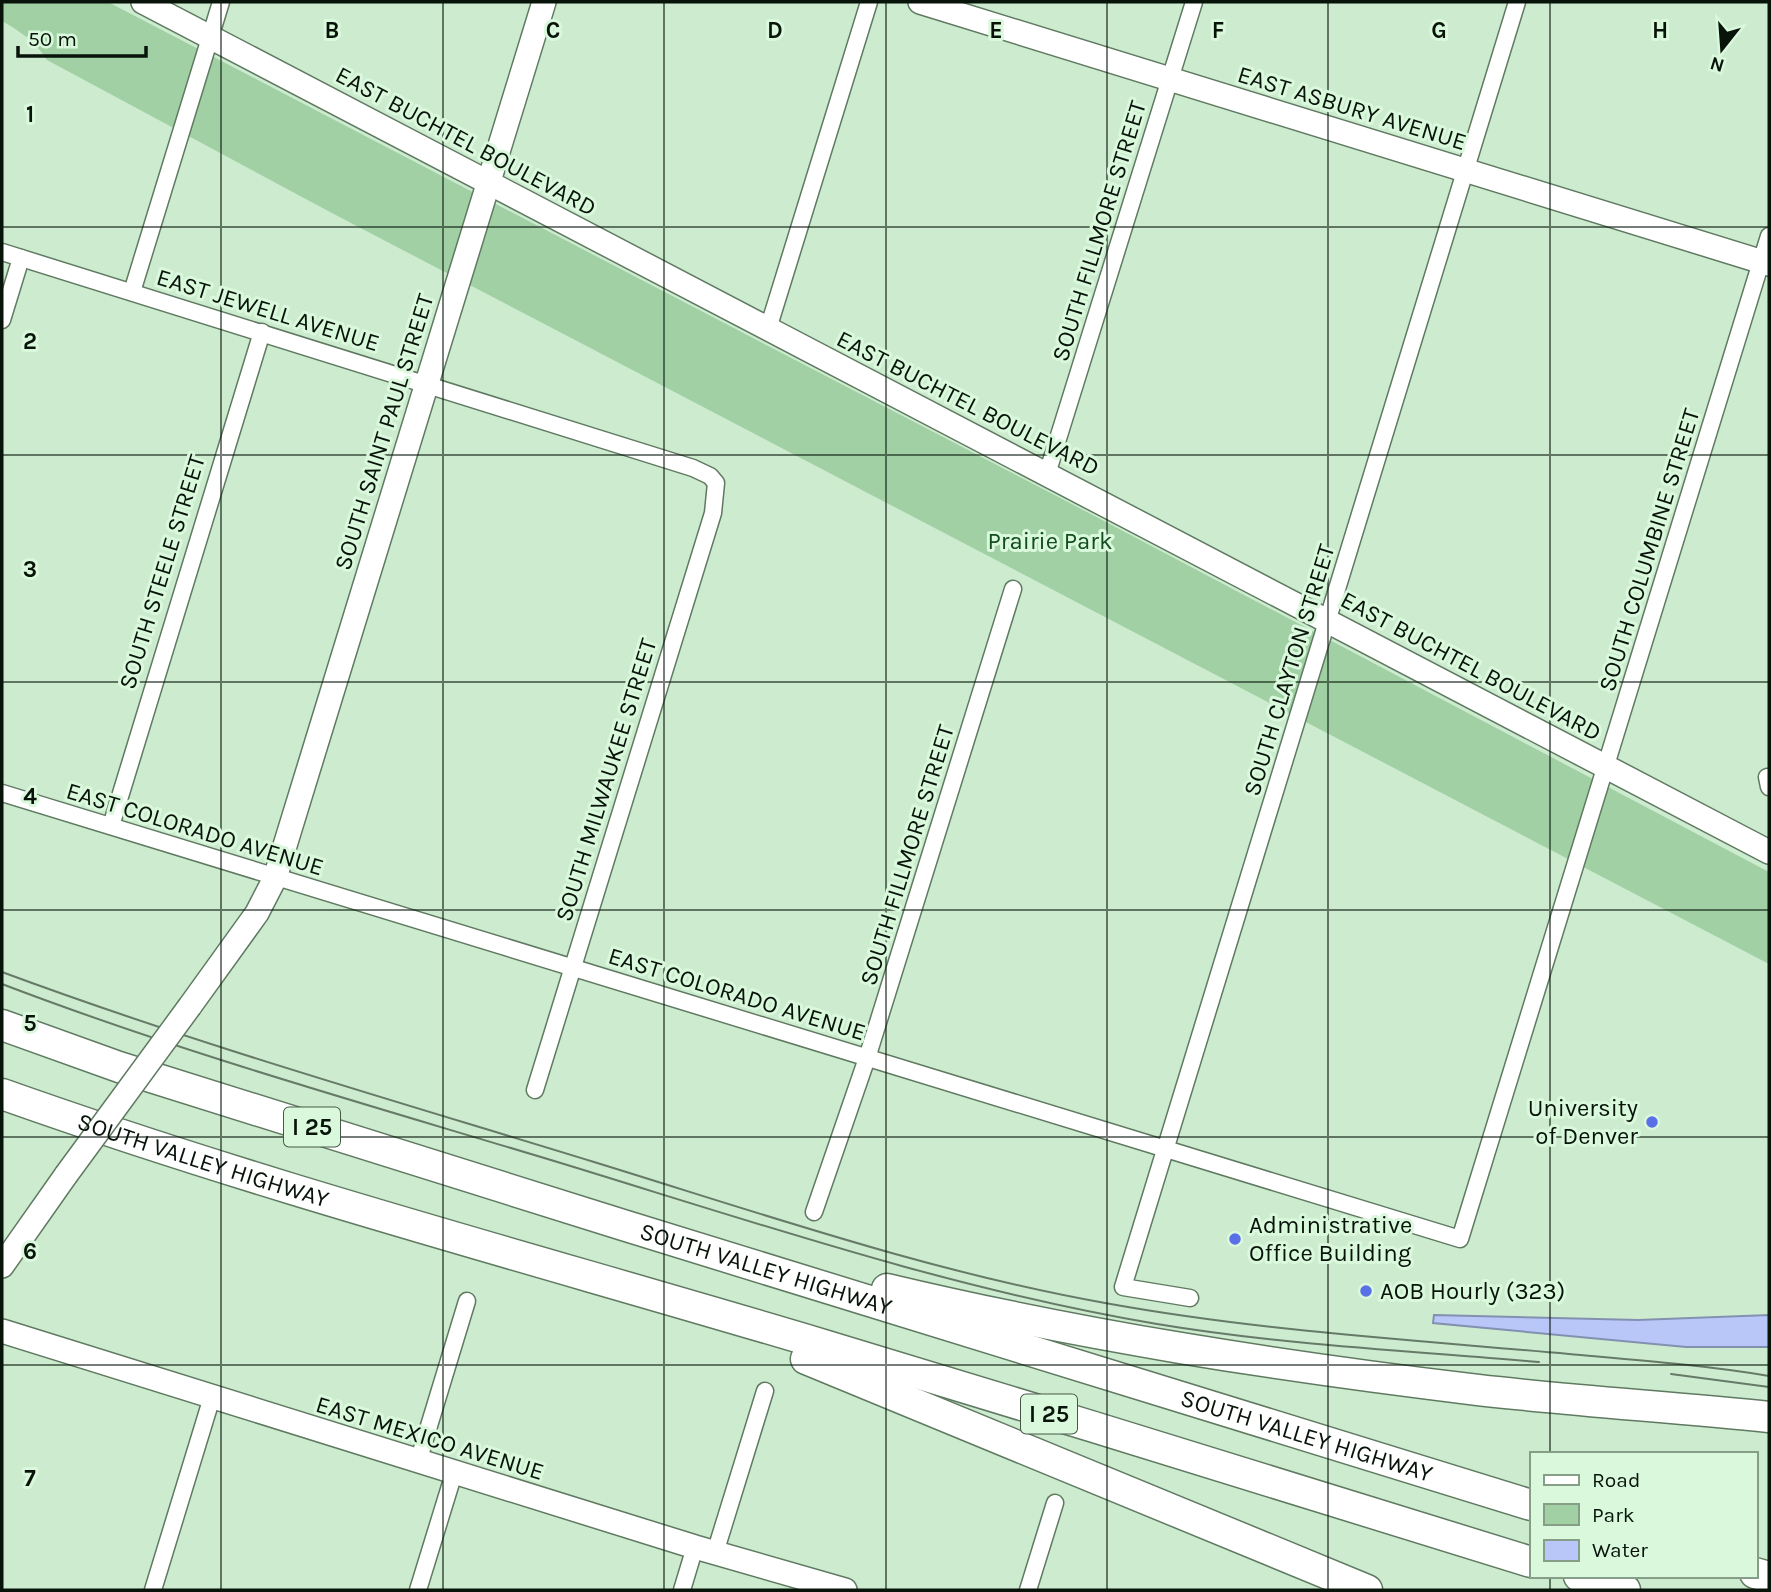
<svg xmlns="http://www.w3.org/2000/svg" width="1771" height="1592" viewBox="0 0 1771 1592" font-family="Karla,sans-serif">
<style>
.green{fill:#a0d0a4}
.water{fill:#b8c7f8;stroke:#8391b1;stroke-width:2}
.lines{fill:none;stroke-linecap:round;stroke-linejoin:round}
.street-casing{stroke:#5f7a61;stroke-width:19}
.secondary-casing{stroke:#5f7a61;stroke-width:26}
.highway-casing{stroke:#5f7a61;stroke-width:33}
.street{stroke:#fff;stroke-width:16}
.secondary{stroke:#fff;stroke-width:23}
.highway{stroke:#fff;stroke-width:30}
.tram{stroke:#667a68;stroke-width:2}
.secondary-bridge-casing{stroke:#5f7a61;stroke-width:26;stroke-linecap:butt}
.secondary-bridge{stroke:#fff;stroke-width:23}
.grid{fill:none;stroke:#08130a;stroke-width:2;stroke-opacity:0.55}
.poi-dot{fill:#5a70e6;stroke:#daf9dc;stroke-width:2.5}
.labels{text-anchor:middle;stroke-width:6;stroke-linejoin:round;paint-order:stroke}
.shield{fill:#daf9dc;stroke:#475849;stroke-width:2}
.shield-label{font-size:23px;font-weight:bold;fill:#08130a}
.street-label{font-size:24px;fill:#08130a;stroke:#daf9dc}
.park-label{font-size:24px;fill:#124c1f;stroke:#daf9dc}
.poi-label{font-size:24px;fill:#08130a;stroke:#daf9dc;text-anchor:start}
.grid-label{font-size:23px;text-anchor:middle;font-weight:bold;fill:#08130a;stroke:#daf9dc;stroke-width:6;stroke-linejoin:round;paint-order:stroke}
</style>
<rect width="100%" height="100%" fill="#cdebcf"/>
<path class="green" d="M2,2H108L1068,502L1769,872V964L330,212L47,60C35,41 21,32 2,21Z"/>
<path class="water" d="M1434,1315L1638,1320L1769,1315V1347H1686L1433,1323Z"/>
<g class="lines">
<g class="street-casing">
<g id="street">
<path d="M2,252L693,468L710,476L716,483L713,513L535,1090"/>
<path d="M132,292L221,2"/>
<path d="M2,320L21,258"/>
<path d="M768,329L869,2"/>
<path d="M1047,474L1194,2"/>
<path d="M1767,777L1769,787"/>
<path d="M2,793L1460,1239L1769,236"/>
<path d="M111,826L262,332"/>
<path d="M814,1212L867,1058L1013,589"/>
<path d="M1190,1298L1123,1287L1517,2"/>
<path d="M418,1462L467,1301"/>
<path d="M715,1553L765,1391"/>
<path d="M153,1590L212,1397"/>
<path d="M418,1590L454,1473"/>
<path d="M682,1590L695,1547"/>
<path d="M1028,1590L1055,1503"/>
</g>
</g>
<g class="secondary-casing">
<g id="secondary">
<path d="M143,2L1769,852"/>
<path d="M920,2L1769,264"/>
<path d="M190,1006L257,913L275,878L544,2"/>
<path d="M2,1266L66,1175"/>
<path d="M2,1331L695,1547L845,1590"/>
</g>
</g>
<g class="highway-casing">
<g id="highway">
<path id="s1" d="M2,1025L119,1067L623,1225L1531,1505"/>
<path id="s2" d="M2,1094C272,1190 550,1263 824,1345C1060,1416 1296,1489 1531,1562"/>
<path d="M887,1289C1084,1336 1278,1366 1478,1390C1575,1401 1672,1407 1769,1417"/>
<path d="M806,1359L1367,1590"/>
<path d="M1755,1573L1769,1577"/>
<path d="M1579,1576L1625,1590"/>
</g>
</g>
<use href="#street" class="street"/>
<use href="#secondary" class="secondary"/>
<use href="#highway" class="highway"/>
<g class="tram">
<path d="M2,972C196,1044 396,1101 594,1162C763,1214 931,1272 1105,1303C1259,1331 1414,1340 1569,1354C1636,1360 1703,1365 1769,1376"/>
<path d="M2,984C185,1054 376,1107 564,1164C760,1224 955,1290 1157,1324C1283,1345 1412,1351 1539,1362"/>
<path d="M1671,1374L1769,1387"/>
</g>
<g class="secondary-bridge-casing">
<path id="secondary-bridge" d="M66,1175L190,1006"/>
</g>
<use href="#secondary-bridge" class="secondary-bridge"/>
</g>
<path class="grid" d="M221,2V1590M443,2V1590M664,2V1590M886,2V1590M1107,2V1590M1328,2V1590M1550,2V1454M2,227H1769M2,455H1769M2,682H1769M2,910H1769M2,1137H1769M2,1365H1769M1550,1576V1590"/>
<g class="poi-dot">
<circle cx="1652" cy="1122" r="7"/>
<circle cx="1235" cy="1239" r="7"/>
<circle cx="1366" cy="1291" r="7"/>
</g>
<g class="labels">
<g class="shield">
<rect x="284" y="1107.5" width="56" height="39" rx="5"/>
<rect x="1021" y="1394.5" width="56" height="39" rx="5"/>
</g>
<g class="shield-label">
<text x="312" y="1135">I 25</text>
<text x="1049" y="1422">I 25</text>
</g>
<g class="street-label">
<text transform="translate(1352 108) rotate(17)" y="8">EAST ASBURY AVENUE</text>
<text transform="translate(466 141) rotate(28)" y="8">EAST BUCHTEL BOULEVARD</text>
<text transform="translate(1099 231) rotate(-73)" y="8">SOUTH FILLMORE STREET</text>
<text transform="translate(268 310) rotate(17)" y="8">EAST JEWELL AVENUE</text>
<text transform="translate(968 403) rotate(27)" y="8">EAST BUCHTEL BOULEVARD</text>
<text transform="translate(384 432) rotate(-73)" y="8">SOUTH SAINT PAUL STREET</text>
<text transform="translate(1649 550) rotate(-73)" y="8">SOUTH COLUMBINE STREET</text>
<text transform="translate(162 572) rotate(-73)" y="8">SOUTH STEELE STREET</text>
<text transform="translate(1471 666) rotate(28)" y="8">EAST BUCHTEL BOULEVARD</text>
<text transform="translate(1289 670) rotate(-73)" y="8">SOUTH CLAYTON STREET</text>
<text transform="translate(606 780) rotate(-73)" y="8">SOUTH MILWAUKEE STREET</text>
<text transform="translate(195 829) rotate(17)" y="8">EAST COLORADO AVENUE</text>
<text transform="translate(907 855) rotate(-73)" y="8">SOUTH FILLMORE STREET</text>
<text transform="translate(737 994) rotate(17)" y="8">EAST COLORADO AVENUE</text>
<text dy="8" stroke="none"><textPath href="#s2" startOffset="212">SOUTH VALLEY HIGHWAY</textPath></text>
<text dy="8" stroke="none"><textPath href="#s1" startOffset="802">SOUTH VALLEY HIGHWAY</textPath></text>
<text dy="8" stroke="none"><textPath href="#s1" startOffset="1368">SOUTH VALLEY HIGHWAY</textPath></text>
<text transform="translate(430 1438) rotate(17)" y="8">EAST MEXICO AVENUE</text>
</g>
<g class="park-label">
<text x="1050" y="549">Prairie Park</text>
</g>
<g class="poi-label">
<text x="1638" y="1116" text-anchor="end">University<tspan x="1638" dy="28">of Denver</tspan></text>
<text x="1249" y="1233">Administrative<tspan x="1249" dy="28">Office Building</tspan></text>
<text x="1380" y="1299">AOB Hourly (323)</text>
</g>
</g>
<g class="grid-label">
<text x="332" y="38">B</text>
<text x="553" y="38">C</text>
<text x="775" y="38">D</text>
<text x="996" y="38">E</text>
<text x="1218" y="38">F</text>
<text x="1439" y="38">G</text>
<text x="1660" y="38">H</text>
<text x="30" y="122">1</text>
<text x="30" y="349">2</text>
<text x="30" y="577">3</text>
<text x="30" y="804">4</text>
<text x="30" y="1031">5</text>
<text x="30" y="1259">6</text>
<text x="30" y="1486">7</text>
</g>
<rect width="1771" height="1592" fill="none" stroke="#08130a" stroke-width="7"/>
<rect x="1530" y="1452" width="228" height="126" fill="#daf9dc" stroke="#869d88" stroke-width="2"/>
<rect x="1544" y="1475" width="35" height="10" fill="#ffffff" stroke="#869d88" stroke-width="2"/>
<text x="1592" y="1487" font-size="21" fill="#08130a">Road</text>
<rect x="1544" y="1504" width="35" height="21" fill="#a0d0a4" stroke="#869d88" stroke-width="2"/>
<text x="1592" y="1522" font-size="21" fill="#08130a">Park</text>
<rect x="1544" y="1540" width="35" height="21" fill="#b8c7f8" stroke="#869d88" stroke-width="2"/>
<text x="1592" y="1557" font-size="21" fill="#08130a">Water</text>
<g transform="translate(1722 49) rotate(197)" stroke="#daf9dc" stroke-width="5" paint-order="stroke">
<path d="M0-5L12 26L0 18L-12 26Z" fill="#08130a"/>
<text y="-10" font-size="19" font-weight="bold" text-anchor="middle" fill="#08130a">N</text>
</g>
<path d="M18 46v10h128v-10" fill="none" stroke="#08130a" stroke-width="3.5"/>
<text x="28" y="46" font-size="21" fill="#08130a" stroke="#daf9dc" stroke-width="5" paint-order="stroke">50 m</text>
</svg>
